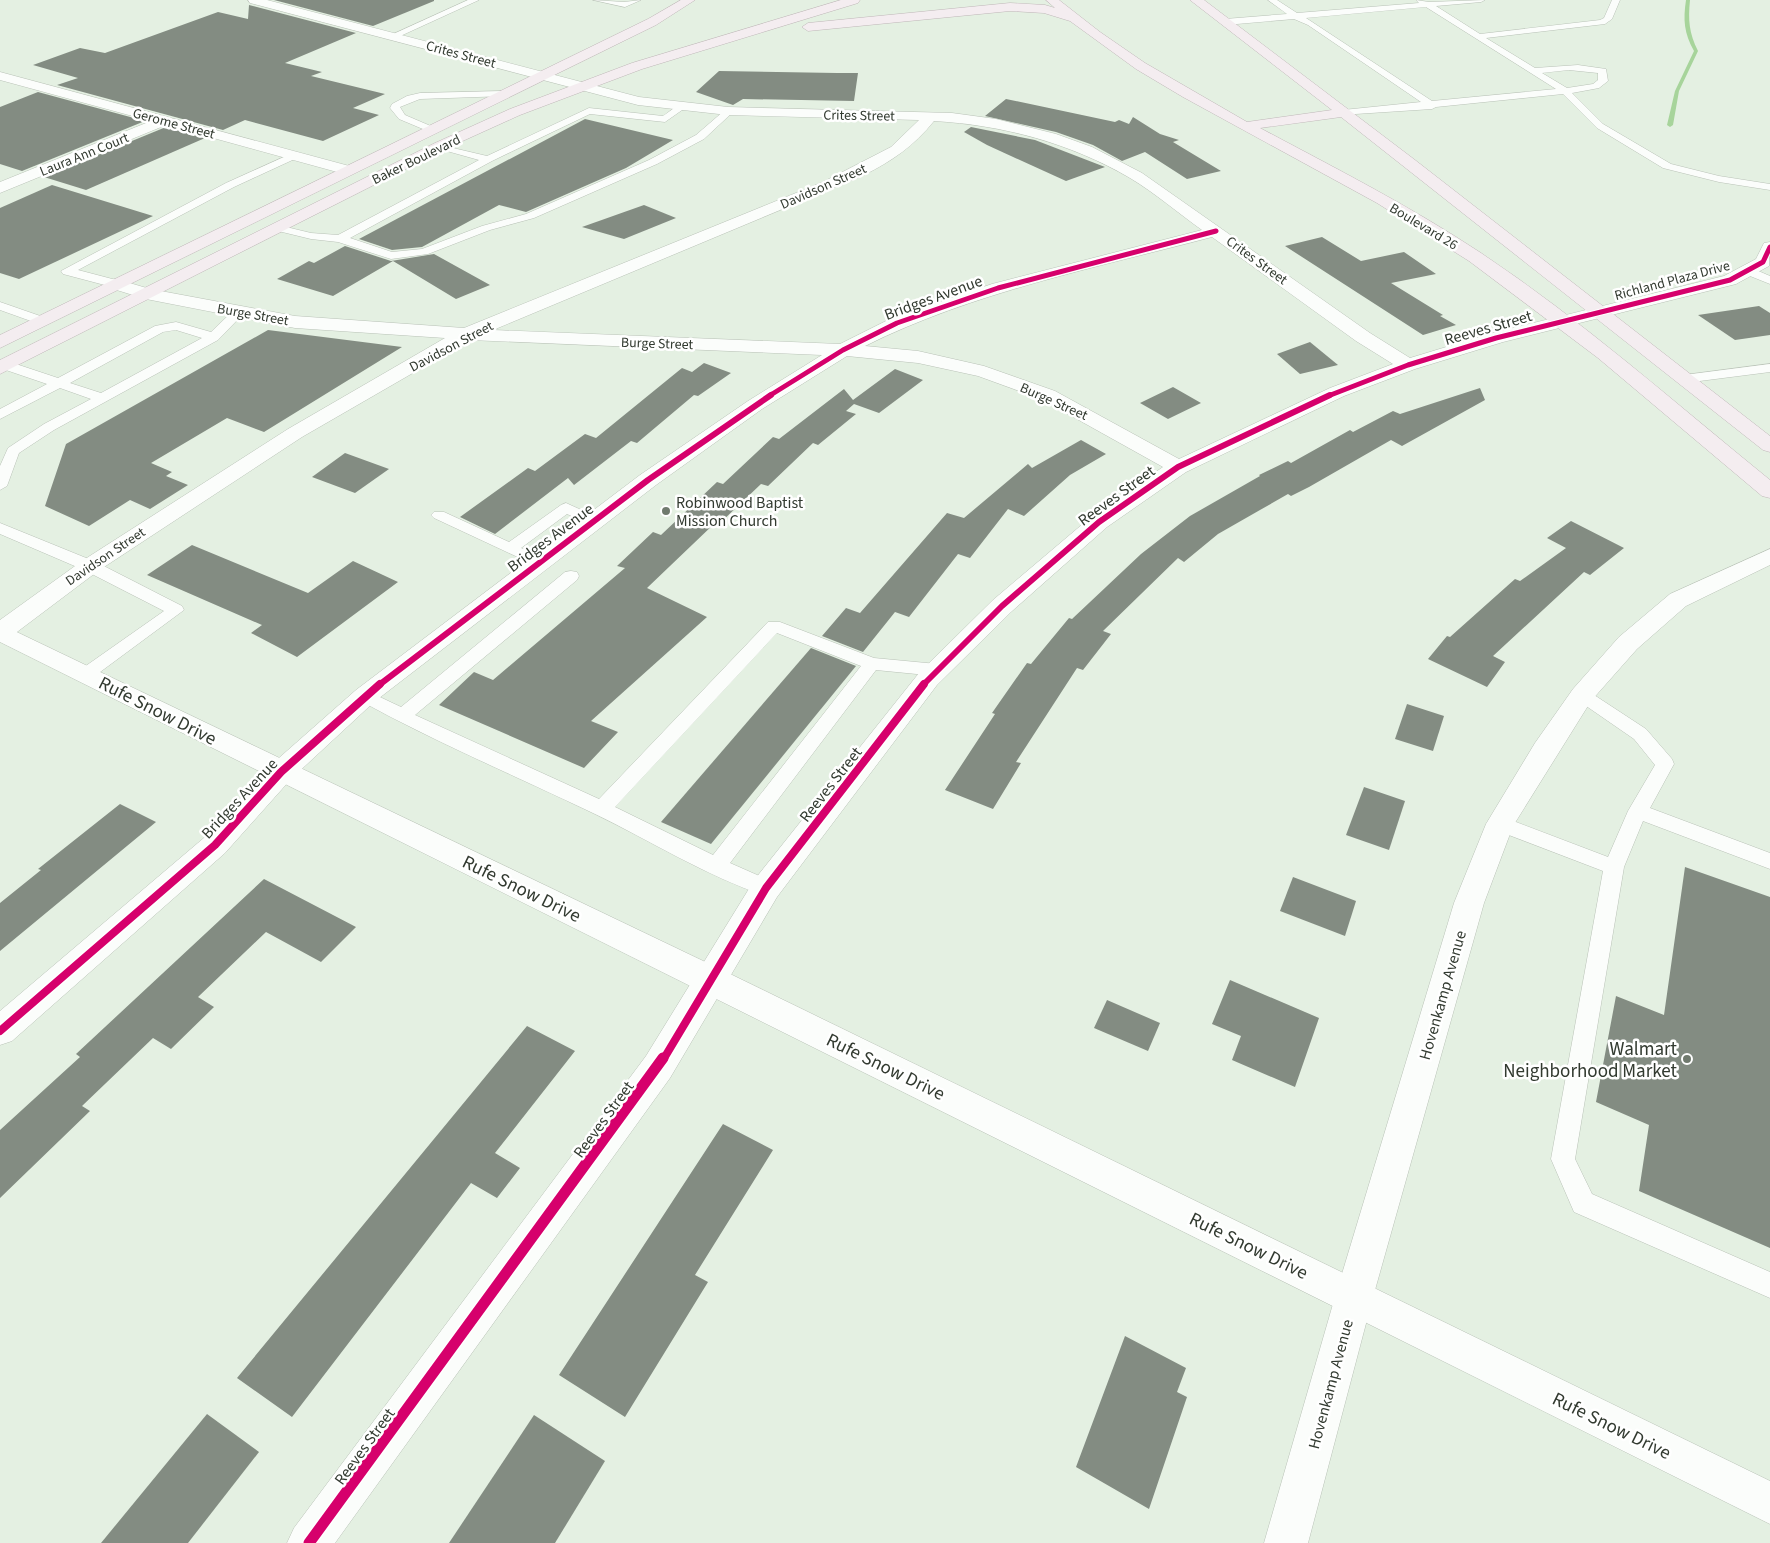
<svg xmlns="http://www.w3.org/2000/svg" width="1770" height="1543" viewBox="0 0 1770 1543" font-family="'Source Sans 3',sans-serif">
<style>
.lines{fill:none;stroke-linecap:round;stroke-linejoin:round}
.stream{fill:#a7d49b;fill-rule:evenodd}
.building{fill:#838c82}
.service-casing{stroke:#b9c2b7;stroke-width:1}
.minor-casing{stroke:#b9c2b7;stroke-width:1}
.secondary-casing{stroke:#b9c2b7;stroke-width:1}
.primary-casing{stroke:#bfb7b8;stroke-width:1}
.service{fill:#fbfdfb;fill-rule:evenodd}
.minor{fill:#fbfdfb;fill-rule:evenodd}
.secondary{fill:#fbfdfb;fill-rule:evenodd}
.primary{fill:#f4edf0;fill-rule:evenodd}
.cycleway-far3-casing{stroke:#fff;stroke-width:7}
.cycleway-far2-casing{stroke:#fff;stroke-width:9}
.cycleway-far1-casing{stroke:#fff;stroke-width:11}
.cycleway-casing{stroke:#fff;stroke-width:14}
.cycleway-far3{stroke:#d6006c;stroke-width:5}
.cycleway-far2{stroke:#d6006c;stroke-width:6}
.cycleway-far1{stroke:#d6006c;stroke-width:8}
.cycleway{stroke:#d6006c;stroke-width:11}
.poi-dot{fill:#707a6e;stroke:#fff;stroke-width:2}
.labels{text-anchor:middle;stroke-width:5;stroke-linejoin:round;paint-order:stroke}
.far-street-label{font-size:14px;fill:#323a30;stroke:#fff}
.street-label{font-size:16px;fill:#323a30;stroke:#fff}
.poi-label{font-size:16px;fill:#323a30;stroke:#fff;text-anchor:start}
.near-street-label{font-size:19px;fill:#323a30;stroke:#fff}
.near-poi-label{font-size:19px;fill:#323a30;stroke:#fff;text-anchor:end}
</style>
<rect width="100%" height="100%" fill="#e4f0e2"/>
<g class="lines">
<path class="stream" d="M1686,0H1690C1688,20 1689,33 1698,51L1679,91L1673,125L1670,127L1667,125L1675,91L1694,51C1684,33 1683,20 1686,0Z"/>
</g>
<g class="building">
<path d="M274,0H434V1L373,26Z"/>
<path d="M249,5L356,33L285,63L322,72L311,76L385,94L353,108L379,115L323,141L245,120L223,130L57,85L78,78L33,65L80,48L105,53L218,12L248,19Z"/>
<path d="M719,71L837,73H858L854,101L743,99L733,105L696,92Z"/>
<path d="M38,92L145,121L22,171L0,164V107Z"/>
<path d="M1006,99L1115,122L1119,120L1129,124L1133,117L1160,134L1179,140L1173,142L1221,171L1187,179L1145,152L1122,161L1093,145L1056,132L985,116Z"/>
<path d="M585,119L673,140L626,168L526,212L499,205L422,247L392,250L359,239Z"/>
<path d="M166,127L205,138L86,190L44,177Z"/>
<path d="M971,127L1035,140L1105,167L1066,181L987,145L964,132Z"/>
<path d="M52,185L153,216L19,279L0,273V208Z"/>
<path d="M644,205L676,218L624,239L582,227Z"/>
<path d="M1322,237L1361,261L1404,252L1436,274L1391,283L1443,315L1440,316L1456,325L1423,335L1285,246Z"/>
<path d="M345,246L391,261L434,254L490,285L456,299L393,261L333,296L277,279L309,261L314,263Z"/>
<path d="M1759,306L1770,313V335L1735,340L1698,315Z"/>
<path d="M268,330L402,347L264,432L227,418L151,463L172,472L166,476L188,485L150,509L130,500L89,526L45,506L66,444Z"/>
<path d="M1310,342L1338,365L1300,374L1277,354Z"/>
<path d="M704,363L731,373L698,396L694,395L637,443L631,441L574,485L568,478L495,534L460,517L528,468L535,471L585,434L596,438L682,368L692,372Z"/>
<path d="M895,369L923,380L879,413L854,404L846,411L856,414L818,445L813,443L768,486L761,484L719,524L715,523L647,588L707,617L591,721L618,732L584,768L439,705L474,672L493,680L625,568L617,566L653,532L661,535L717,482L723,484L773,437L779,439L844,389L853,400Z"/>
<path d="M1173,387L1201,403L1168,419L1140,403Z"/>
<path d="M1480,388L1485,400L1402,446L1391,440L1309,487L1291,496L1288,494L1218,534L1184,562L1178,558L1103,631L1111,634L1083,670L1077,668L1016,762L1021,763L993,809L945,790L995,714L992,713L1027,663L1031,664L1069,618L1072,619L1141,554L1190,516L1260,476L1259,475L1288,461L1291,463L1350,430L1353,432L1393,411L1400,414Z"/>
<path d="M1081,440L1106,454L1070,475L1024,516L1008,509L970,558L958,554L909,617L895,612L863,652L822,636L846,608L860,613L947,513L964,518L1028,464L1032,468Z"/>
<path d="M345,453L389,469L355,493L312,477Z"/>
<path d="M1571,521L1624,548L1590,575L1584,572L1493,656L1505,662L1487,687L1428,659L1447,636L1450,637L1515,579L1520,581L1566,548L1547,538Z"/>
<path d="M192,545L308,593L353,561L398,582L297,657L251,633L262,625L147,575Z"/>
<path d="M811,648L856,666L711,844L661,822Z"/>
<path d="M1407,704L1444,716L1433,751L1395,739Z"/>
<path d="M1364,787L1405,801L1389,850L1346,835Z"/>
<path d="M120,804L156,822L0,951V903L41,870L38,869Z"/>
<path d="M1685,867L1770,897V1248L1639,1191L1649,1125L1596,1102L1616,996L1664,1015Z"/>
<path d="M1293,877L1356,901L1345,936L1280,911Z"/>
<path d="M264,879L356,927L321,962L266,932L198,997L214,1007L171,1049L153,1038L82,1106L90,1111L0,1198V1130L80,1057L76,1054Z"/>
<path d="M1230,980L1319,1018L1295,1087L1232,1060L1241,1036L1212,1024Z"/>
<path d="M1107,1000L1160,1023L1148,1051L1094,1028Z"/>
<path d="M527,1026L575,1051L495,1153L520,1168L497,1198L471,1183L292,1417L237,1378Z"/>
<path d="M723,1124L773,1150L695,1275L708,1282L625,1417L559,1375Z"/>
<path d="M1125,1336L1186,1368L1177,1392L1187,1397L1149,1509L1076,1467Z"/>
<path d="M207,1414L259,1452L188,1543H101Z"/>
<path d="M534,1415L605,1461L555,1543H449Z"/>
</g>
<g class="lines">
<g class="service-casing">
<g id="service">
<path d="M468,0H479L396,38L389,36Z"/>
<path d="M593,0L624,2L641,0L625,7Z"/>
<path d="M1268,0H1277L1297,13L1419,3L1416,0L1429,2L1485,0L1481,2L1436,6L1480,34L1600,20L1604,18L1612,0H1620L1612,19L1605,24L1486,38L1535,68L1578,65L1606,69L1608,81L1599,88L1572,93L1603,124L1671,164L1719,176L1770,184V190L1719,182L1663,168L1597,128L1563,94L1436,107L1432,109L1340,115V111L1343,110L1421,102L1308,25L1294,19L1225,25L1221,22L1225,19L1287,14ZM1426,7L1556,89L1432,101L1306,18ZM1569,70L1598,73V80L1593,84L1567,88L1542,73Z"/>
<path d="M503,91L506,92V96L420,99L400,107L405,115L433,127L435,129L430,132L399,119L390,108L392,104L407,96L420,93Z"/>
<path d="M677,106L685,108L665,122L590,114L492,161L350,238L392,252L422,249L482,226L526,214L649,160L696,135L725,110L733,112L704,139L657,164L534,218L490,230L428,254L391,259L338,242L311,239L274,230L272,228L278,225L311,233L338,235L479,160L436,148V144L487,156L589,108L663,116Z"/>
<path d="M295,152L299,153V157L234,187L78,270L120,281L122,284L120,287L116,288L63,274L61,271L226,183Z"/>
<path d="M1749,267L1770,276V284L1745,274V268Z"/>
<path d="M0,302L46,318L48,321L42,325L0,310Z"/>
<path d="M239,308L245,312L218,340L54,430L19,453L7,486L0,490V466L8,448L44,424L91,399L60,388L0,419V409L47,384L0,368V362H10L58,378L155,326L176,322L211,332L235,309ZM176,330L202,338L101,393L70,383L163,332Z"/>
<path d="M1770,364V372L1684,383L1677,379L1684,375Z"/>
<path d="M566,503L599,518L602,521L594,526L567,514L521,548L545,558L547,562L539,567L434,518L431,515L434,512H444L509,542L561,505Z"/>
<path d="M0,523L96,562L182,606L184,610L92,678L86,680L80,678L77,674L80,670L164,611L84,570L0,534Z"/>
<path d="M571,571L577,572L579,576L577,580L415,715L599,799L768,622H780L874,658L937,664L943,666L946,670L943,674L937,676L876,670L730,863L773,882L776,888L773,894L766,896C706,876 651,841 595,814C516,776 435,742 359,700L356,696L359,692L365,690L401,707L565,572ZM777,633L861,666L713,855L615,807Z"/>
<path d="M1582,689L1588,691L1646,729L1672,759L1674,764L1650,808L1770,853V869L1643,821L1624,867L1575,1159L1592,1194L1770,1272V1298L1574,1212L1551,1159L1603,871L1493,829L1490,824L1493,819L1500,816L1608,857L1628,811L1655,765L1634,739L1576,699L1573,695L1576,691Z"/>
</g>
</g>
<g class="minor-casing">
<g id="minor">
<path d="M248,0H267L639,97L728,107L952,113L996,119L1056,134L1092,147L1142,173L1370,333L1410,358L1489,334L1724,276L1756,259L1764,243L1770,242L1769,266L1736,284L1503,342L1415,369L1344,396L1186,472L1107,527L1011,612L937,685L777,897L670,1078L335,1543H287L294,1528L646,1056L755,879L919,673L993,600L1091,517L1163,467L1041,399L978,376L918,363L847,356L762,409L656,485L374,702L291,779L225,853L12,1041L0,1045V1011L205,837L271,765L356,690L640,475L748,401L822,355L470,340L302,437L98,571L9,638L0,640V620L82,561L288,429L445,338L295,328L146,299L110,288L107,284L110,280L116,279L150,289L295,316L464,328L823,182L891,147L919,120L728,115L638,105L250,3ZM934,121C1003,125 1070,143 1130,178C1155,193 1178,213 1202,230L992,284L890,319L840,344L493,330L864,175C892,161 914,146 934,121ZM1212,237L1356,341L1393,364L1330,388L1179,459L1055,391L984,366L918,351L865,346C973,292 1095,268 1212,237Z"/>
<path d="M0,72L353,167L356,170L348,175L166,125L0,193V182L151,121L0,80Z"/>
<path d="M1770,549V565L1686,606L1637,649L1591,701L1513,826L1484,903L1373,1297L1308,1543H1264L1335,1297L1454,903L1486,824L1535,743L1573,689L1619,637L1670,594Z"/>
</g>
</g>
<g class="secondary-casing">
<path id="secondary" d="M0,624L722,970L1770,1481V1524L0,642Z"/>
</g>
<g class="primary-casing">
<g id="primary">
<path d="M681,0H695L656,25L0,348V335L648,19Z"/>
<path d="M841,0H860L858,3L642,69L520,115L445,149L0,374V360L435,143L510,109L632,63Z"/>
<path d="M1046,0H1059L1100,32L1145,63L1247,122L1332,110L1190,0H1204L1415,160L1770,436V452L1763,450L1341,117L1260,128C1335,168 1410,206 1481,253C1583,321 1675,403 1770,480V498L1762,496L1598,358L1469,261L1377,203L1183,97L1136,69L1070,21L1044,13L1010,11L808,31L802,27L808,23L1010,3L1045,5L1055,8Z"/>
</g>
</g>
<use href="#service" class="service"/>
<use href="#minor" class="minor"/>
<use href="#secondary" class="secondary"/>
<use href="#primary" class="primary"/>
<g class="cycleway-far3-casing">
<g id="cycleway-far3">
<path d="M769,396L843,350L897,323L998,288L1216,231"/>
<path d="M1328,396L1408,365L1496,338L1730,280L1763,262L1770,247"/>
</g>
</g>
<g class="cycleway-far2-casing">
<g id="cycleway-far2">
<path d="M379,685L648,480L771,395"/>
<path d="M923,685L1002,606L1099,522L1178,467L1330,395"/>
</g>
</g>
<g class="cycleway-far1-casing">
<g id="cycleway-far1">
<path d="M0,1031L215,845L281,772L380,684"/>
<path d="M663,1060L766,888L924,684"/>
</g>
</g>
<g class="cycleway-casing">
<path id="cycleway" d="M309,1543L663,1058"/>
</g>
<use href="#cycleway-far3" class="cycleway-far3"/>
<use href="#cycleway-far2" class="cycleway-far2"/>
<use href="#cycleway-far1" class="cycleway-far1"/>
<use href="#cycleway" class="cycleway"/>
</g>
<g class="poi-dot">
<circle cx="666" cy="511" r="5"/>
<circle cx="1687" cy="1059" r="5"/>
</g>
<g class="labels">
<g class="far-street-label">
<text transform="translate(461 54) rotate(15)" y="5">Crites Street</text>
<text transform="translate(859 115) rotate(1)" y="5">Crites Street</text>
<text transform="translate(174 123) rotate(15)" y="5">Gerome Street</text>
<text transform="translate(84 154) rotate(-22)" y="5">Laura Ann Court</text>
<text transform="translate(416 159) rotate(-26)" y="5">Baker Boulevard</text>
<text transform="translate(823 186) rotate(-24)" y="5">Davidson Street</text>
<text transform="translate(1424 226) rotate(31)" y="5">Boulevard 26</text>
<text transform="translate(1257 260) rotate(36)" y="5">Crites Street</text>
<text transform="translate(1672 280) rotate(-15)" y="5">Richland Plaza Drive</text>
<text transform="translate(253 314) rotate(10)" y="5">Burge Street</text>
<text transform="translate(657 343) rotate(2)" y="5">Burge Street</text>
<text transform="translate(451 346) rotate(-28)" y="5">Davidson Street</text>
<text transform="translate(1054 401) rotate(24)" y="5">Burge Street</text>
<text transform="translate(105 556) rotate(-34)" y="5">Davidson Street</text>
</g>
<g class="street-label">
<text transform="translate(933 297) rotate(-20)" y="6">Bridges Avenue</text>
<text transform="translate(1488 327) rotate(-16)" y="6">Reeves Street</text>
<text transform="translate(1116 495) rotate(-36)" y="6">Reeves Street</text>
<text transform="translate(550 537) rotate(-37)" y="6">Bridges Avenue</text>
<text transform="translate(830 784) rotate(-52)" y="6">Reeves Street</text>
<text transform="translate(239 798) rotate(-47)" y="6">Bridges Avenue</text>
<text transform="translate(1442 995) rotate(-74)" y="6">Hovenkamp Avenue</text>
<text transform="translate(603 1119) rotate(-54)" y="6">Reeves Street</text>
<text transform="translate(1330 1384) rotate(-75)" y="6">Hovenkamp Avenue</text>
<text transform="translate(364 1446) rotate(-54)" y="6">Reeves Street</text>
</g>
<g class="poi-label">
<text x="676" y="508">Robinwood Baptist<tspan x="676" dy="18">Mission Church</tspan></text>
</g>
<g class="near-street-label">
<text transform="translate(158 710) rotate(27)" y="7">Rufe Snow Drive</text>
<text transform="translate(522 888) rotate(26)" y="7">Rufe Snow Drive</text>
<text transform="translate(886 1066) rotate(26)" y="7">Rufe Snow Drive</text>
<text transform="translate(1249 1245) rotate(26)" y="7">Rufe Snow Drive</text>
<text transform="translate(1612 1425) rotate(26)" y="7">Rufe Snow Drive</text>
</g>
<g class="near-poi-label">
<text x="1677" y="1055">Walmart<tspan x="1677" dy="22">Neighborhood Market</tspan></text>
</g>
</g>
</svg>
